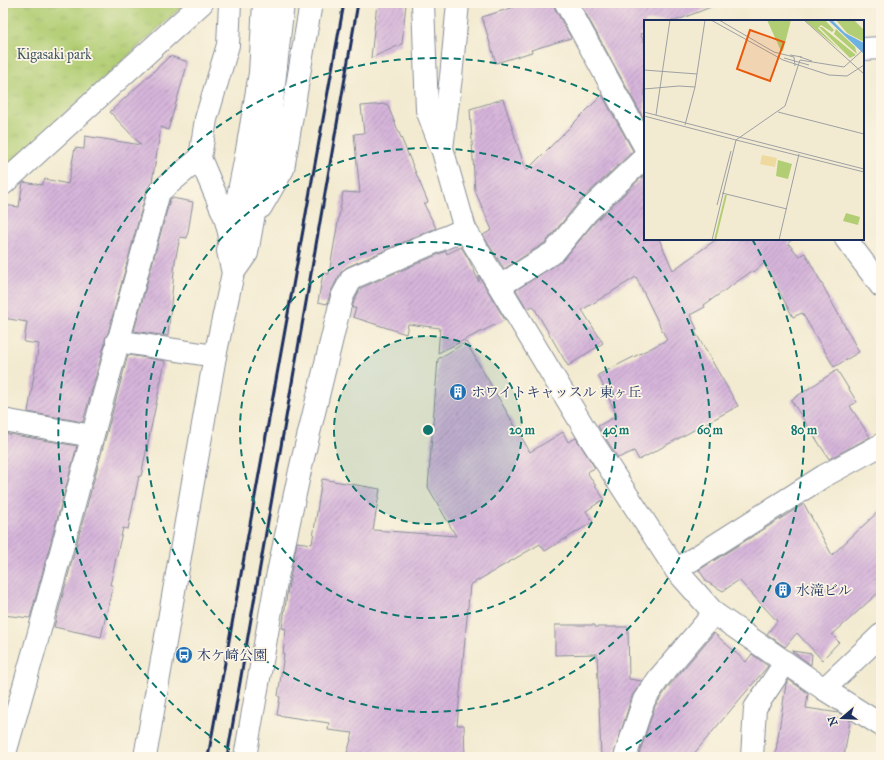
<svg xmlns="http://www.w3.org/2000/svg" width="884" height="760" viewBox="0 0 884 760" font-family="'IM FELL Great Primer','Noto Serif JP',serif">
<style>
.park{fill:url(#park-tufts);stroke:#667e69}
.building{fill:url(#building-hatch)}
.lines{fill:none;stroke-linecap:round;stroke-linejoin:round}
.minor-casing{stroke:#878d98;stroke-width:24}
.tertiary-casing{stroke:#878d98;stroke-width:24}
.minor{stroke:#fff;stroke-width:22}
.tertiary{stroke:#fff;stroke-width:22}
.rail{stroke:#1b2f5e;stroke-width:3}
.ring{fill:none;stroke:#0f766e;stroke-width:2;stroke-dasharray:7 5}
.labels{text-anchor:middle;stroke-width:3.5;stroke-linejoin:round;paint-order:stroke}
.park-label{font-size:14px;fill:#415764;stroke:#fcf5e5}
.poi-label{font-size:14px;fill:#1b2f5e;stroke:#fcf5e5;text-anchor:start}
.inset-road{fill:none;stroke:#9da0a3;stroke-width:1}
.view{fill:#e8590c;fill-opacity:0.15;stroke:#e8590c;stroke-width:2}
.inset-edge{fill:none;stroke:#1b2f5e;stroke-width:2}
.centre{fill:#0f766e;stroke:#fcf5e5;stroke-width:2}
.ring-label{font-size:12px;text-anchor:middle;font-weight:bold;fill:#0f766e;stroke:#fcf5e5;stroke-width:3.5;stroke-linejoin:round;paint-order:stroke}
</style>
<defs>
<pattern id="park-tufts" width="24" height="20" patternUnits="userSpaceOnUse"><rect width="24" height="20" fill="#b2ce74"/><path d="M3 7l-1-3M5 7V3M7 7l1-3M15 17l-1-3M17 17v-4M19 17l1-3" fill="none" stroke="#98b167"/></pattern>
<pattern id="building-hatch" width="6" height="6" patternUnits="userSpaceOnUse"><rect width="6" height="6" fill="#d6b5da"/><path d="M-1 1l2-2M0 6l6-6M5 7l2-2" fill="none" stroke="#ad94b4"/></pattern>
</defs>
<rect width="100%" height="100%" fill="#fcf5e5"/>
<filter id="ink" filterUnits="userSpaceOnUse"><feTurbulence type="fractalNoise" baseFrequency=".025" numOctaves="2"/><feDisplacementMap in="SourceGraphic" scale="8" xChannelSelector="R" yChannelSelector="G"/><feConvolveMatrix kernelMatrix="1 2 1 2 8 2 1 2 1" color-interpolation-filters="sRGB"/></filter>
<filter id="wash" filterUnits="userSpaceOnUse"><feTurbulence type="fractalNoise" baseFrequency=".012" numOctaves="4" result="noise"/><feDisplacementMap in="SourceGraphic" scale="16" xChannelSelector="R" yChannelSelector="G"/><feGaussianBlur stdDeviation="0.9" result="paint"/><feColorMatrix in="noise" values="0 0 0 0 0 0 0 0 0 0 0 0 0 0 0 0 0 1.4 0 .05"/><feComposite in="paint" operator="in"/></filter>
<g filter="url(#wash)">
<rect width="100%" height="100%" fill="#f3ebd1"/>
<path class="park" d="M3,3H186L3,170Z"/>
<g id="blocks">
<g class="building">
<path d="M377,3H406L402,44L371,58Z"/>
<path d="M527,3H554L555,9L571,38L531,50L532,52L496,63L482,17Z"/>
<path d="M580,3H716V5L675,21H645V33L640,34L645,43V121Z"/>
<path d="M170,56L188,62L168,130L161,127L152,182L147,189L108,333L105,339V343L83,422L28,412L39,344L24,342L27,322L3,318V205L19,207L23,182L42,185L45,179L68,184L75,148L84,149L85,136L141,145L110,112Z"/>
<path d="M602,95L633,151L578,203L546,242L504,269L483,235L492,230L475,191L470,109L503,99L526,171Z"/>
<path d="M387,104L428,202L424,204L436,228L347,267L341,272L331,291L327,304L318,302L323,273L329,274L343,192L360,193L354,134L364,133L361,106Z"/>
<path d="M645,174V239H659L673,270L717,239H793L788,243L799,256L805,253L859,352L834,367L802,313L793,317L764,263L754,272L752,271L704,305L705,307L690,315L697,329L694,330L738,406L639,460L634,451L618,458L598,426L617,416L598,375L667,340L636,277L582,310L603,343L568,366L533,306L527,309L516,290L563,260L596,221Z"/>
<path d="M172,198L193,202L187,238L180,237L175,261L168,336L134,331L170,199Z"/>
<path d="M461,247L469,260L479,282V276L505,320L438,353L440,328L408,324L406,334L353,317L356,308H352L354,301L361,288L446,251L447,254Z"/>
<path d="M466,342L530,452L563,432L568,442L576,438L595,468L587,472L604,499L586,511L593,522L545,551L540,544L470,585L457,725H464L465,757H346L353,733L328,730L329,723L277,715L280,697L278,696L284,654H283L286,629L282,628L288,588L297,542L312,544L322,479L380,489L373,530L456,536L428,487L438,359Z"/>
<path d="M128,355L165,361L141,476H139L128,529L123,528L110,585H113L101,637L54,627Z"/>
<path d="M837,370L857,402L850,406L870,437L829,459L791,400Z"/>
<path d="M3,433L77,446L30,618L3,615Z"/>
<path d="M804,504L832,555L881,509V590L832,635L839,642L822,660L797,633L785,647L767,634L777,621L739,580L723,591L707,582L699,570Z"/>
<path d="M555,625H595V627H628L629,679L642,681L632,696L613,757H601L597,654L555,655Z"/>
<path d="M714,633L746,662L752,654L768,666L691,757H638L655,706L669,686Z"/>
<path d="M792,651L812,654L811,665Z"/>
<path d="M789,680L808,693L806,708L839,713L850,720L844,757H775L786,684Z"/>
</g>
</g>
</g>
<g filter="url(#ink)">
<use href="#blocks" fill-opacity="0" stroke="#878d98" stroke-width="1"/>
<g class="lines">
<g class="minor-casing">
<g id="minor">
<path d="M423,3L427,110L441,147"/>
<path d="M458,3L451,77L442,148L465,229L592,441L676,570L714,613L824,689L881,725"/>
<path d="M566,3L645,147"/>
<path d="M863,49L881,48"/>
<path d="M3,184L202,3"/>
<path d="M254,211L261,207L283,169L311,3"/>
<path d="M230,236L225,217L200,158L206,119L228,45L230,3"/>
<path d="M846,239L881,286"/>
<path d="M500,286L554,252L587,212L645,157"/>
<path d="M117,341L215,356"/>
<path d="M3,420L92,436"/>
<path d="M676,570L824,476L881,445"/>
<path d="M824,689L881,635"/>
<path d="M4,757L37,640L159,192L200,158"/>
<path d="M245,757L276,582L301,466L342,297L352,278L465,229"/>
<path d="M625,757L644,700L659,678L714,613"/>
<path d="M752,757L755,708L785,663"/>
</g>
</g>
<g class="tertiary-casing">
<g id="tertiary">
<path d="M233,273L228,251L230,236L246,156L260,73L264,3"/>
<path d="M145,757L215,356L233,273L247,253L269,129L283,3"/>
</g>
</g>
<use href="#minor" class="minor"/>
<use href="#tertiary" class="tertiary"/>
<g class="rail">
<path d="M208,757L344,3"/>
<path d="M227,757L358,3"/>
</g>
</g>
</g>
<circle cx="428" cy="430" r="94" fill="#0f766e" fill-opacity=".12"/>
<g class="ring">
<circle cx="428" cy="430" r="94"/>
<circle cx="428" cy="430" r="188"/>
<circle cx="428" cy="430" r="282"/>
<path d="M240 756A376 376 0 1 1 644 122M752 239A376 376 0 0 1 616 756"/>
</g>
<defs>
<g id="building-disc" transform="scale(0.9)"><circle r="9.5" fill="#1f6fb2" stroke="#fcf5e5"/><path d="M-4-6H4V6H1V3H-1V6H-4ZM-2.5-4.3h1.7v1.8h-1.7ZM.8-4.3h1.7v1.8H.8ZM-2.5-1h1.7V.8h-1.7ZM.8-1h1.7V.8H.8Z" fill="#fff"/></g>
<g id="bus-disc" transform="scale(0.9)"><circle r="9.5" fill="#1f6fb2" stroke="#fcf5e5"/><path d="M-5-6H5V4H4V6H2V4H-2V6H-4V4H-5ZM-3.5-4V0h7V-4ZM-3.5 1.2v1.5H-2V1.2ZM2 1.2v1.5H3.5V1.2Z" fill="#fff"/></g>
</defs>
<g fill-rule="evenodd">
<use href="#building-disc" x="458" y="392"/>
<use href="#building-disc" x="783" y="590"/>
<use href="#bus-disc" x="184" y="655"/>
</g>
<g class="labels">
<g class="park-label">
<text x="54" y="59">Kigasaki park</text>
</g>
<g class="poi-label">
<text x="471" y="397">ホワイトキャッスル 東ヶ丘</text>
<text x="796" y="595">水滝ビル</text>
<text x="197" y="660">木ケ崎公園</text>
</g>
</g>
<g transform="translate(644 20)">
<rect width="220" height="220" fill="#f3ebd1"/>
<path d="M202,193L216,197L214,205L199,201Z" fill="#b2ce74"/>
<path d="M118,135L133,138L131,147L116,144Z" fill="#eeda9e"/>
<path d="M123,0H147L139,31H137ZM160,0H181L190,10L188,12L177,5L174,8L196,30ZM192,0H210L220,10V22L203,13ZM175,7H178L212,35L206,38ZM192,9L211,27L213,34L190,14ZM134,140L148,144L144,159L132,156ZM81,175H83L72,220H70Z" fill="#b2ce74"/>
<path d="M184,0H188L201,13L220,23V34Z" fill="#6db0e2"/>
<path class="inset-road" d="M67,0L139,40L185,55L203,56L220,45M75,0L130,32L150,37L151,46M160,0L220,54M146,35L158,37M156,37L168,41M140,38L165,45M0,50L53,54M0,69L35,66L51,67M0,92L95,117M134,92L220,114M12,95L26,0M0,96L92,120M41,105L51,67L61,0M95,117L220,149M92,120L220,152M78,173L143,189M73,185L87,131M68,220L92,120L141,86L156,40L200,47L220,29M135,220L155,134"/>
<path class="view" d="M106,10L140,22L126,61L93,49Z"/>
<rect width="220" height="220" class="inset-edge"/>
</g>
<circle cx="428" cy="430" r="6" class="centre"/>
<g class="ring-label">
<text x="522" y="434">20 m</text>
<text x="616" y="434">40 m</text>
<text x="710" y="434">60 m</text>
<text x="804" y="434">80 m</text>
</g>
<rect width="884" height="760" fill="none" stroke="#fcf5e5" stroke-width="16"/>
<g transform="translate(842 718) rotate(251)" stroke="#fcf5e5" stroke-width="3" paint-order="stroke">
<path d="M0-3L7 15L0 10L-7 15Z" fill="#1b2f5e"/>
<text y="-6" font-size="11" font-weight="bold" text-anchor="middle" fill="#1b2f5e">N</text>
</g>
</svg>
